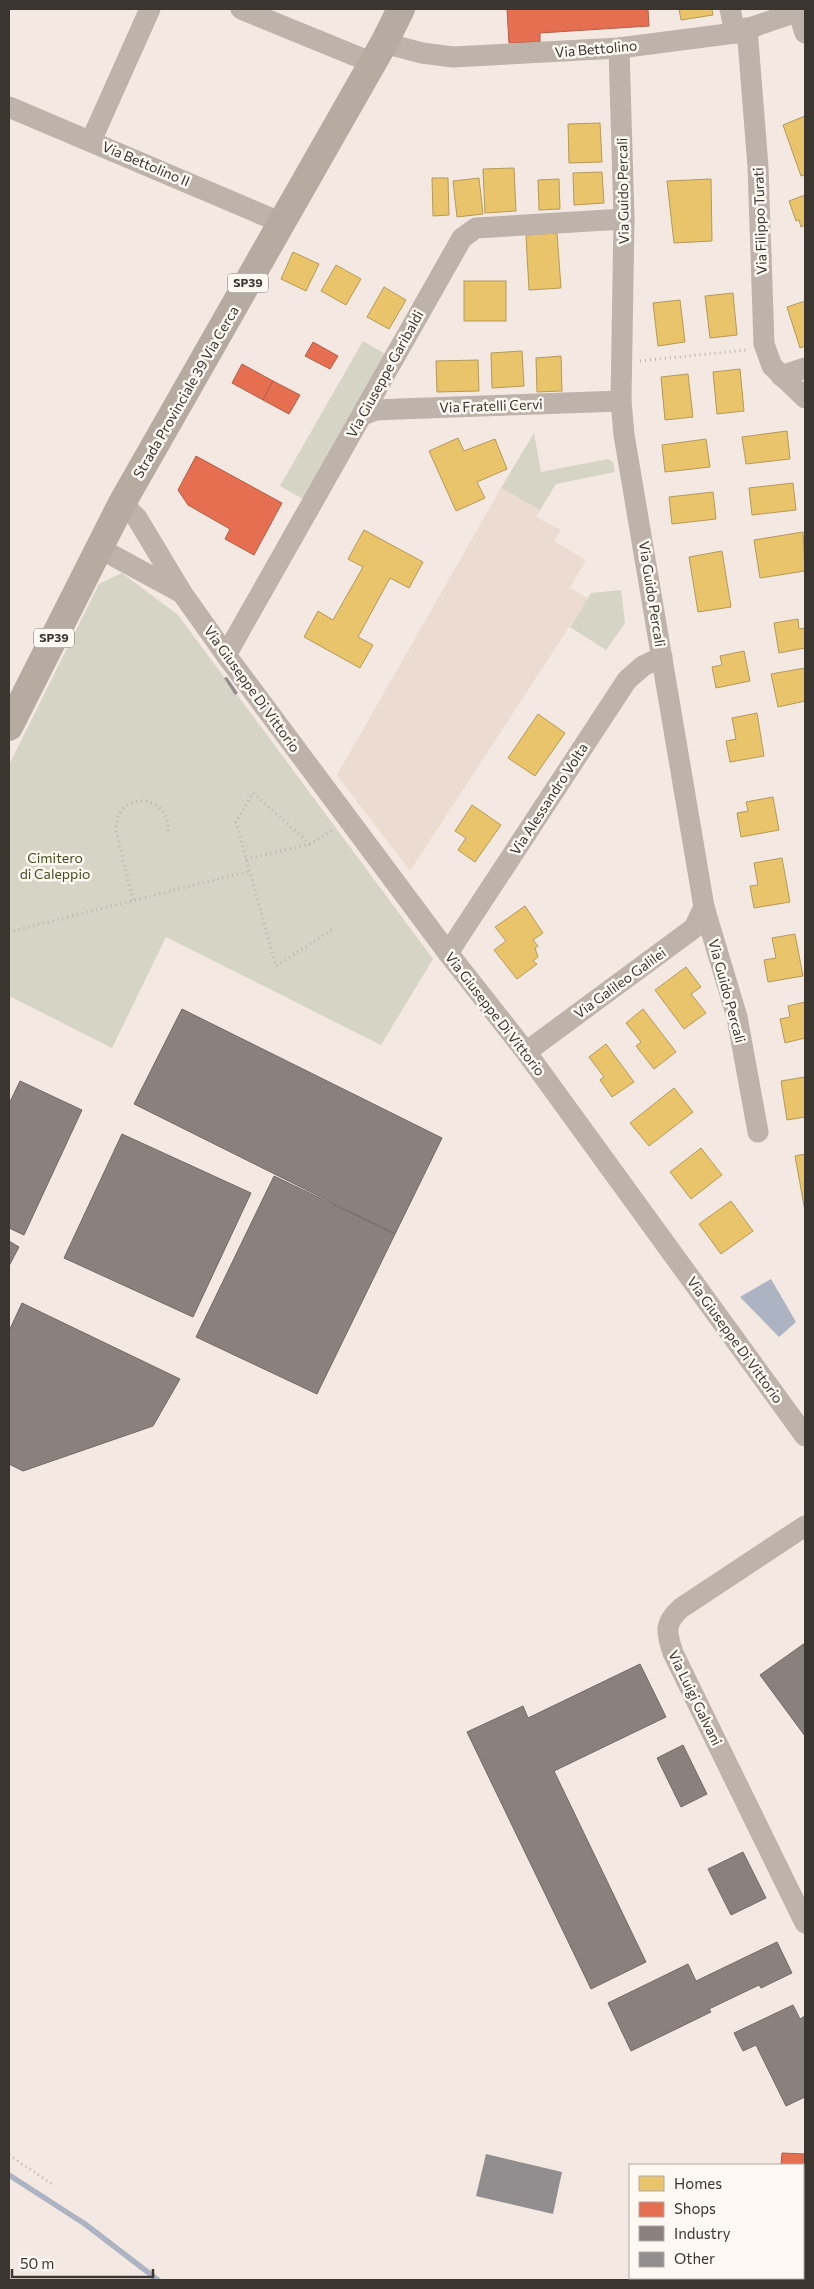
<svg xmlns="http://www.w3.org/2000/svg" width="814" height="2289" viewBox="0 0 814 2289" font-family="Commissioner,sans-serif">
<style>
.education{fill:#ecdbd1}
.green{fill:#d5d4c5}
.water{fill:#acb3c2}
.homes{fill:#e9c46a;stroke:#b59959}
.shops{fill:#e76f51;stroke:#b35e47}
.industry{fill:#8a817c;stroke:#726a65}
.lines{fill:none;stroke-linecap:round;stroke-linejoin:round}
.stream{stroke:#acb3c2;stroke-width:5.5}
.building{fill:#928e8f}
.path{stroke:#bbb4ad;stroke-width:3;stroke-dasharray:1 4;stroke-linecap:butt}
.street{stroke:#bdb3ab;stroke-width:21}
.primary{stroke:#b6aba1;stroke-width:28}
.labels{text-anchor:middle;stroke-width:5;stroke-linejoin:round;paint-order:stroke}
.shield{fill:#fef8f3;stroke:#76706a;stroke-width:1}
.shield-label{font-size:12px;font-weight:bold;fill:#3b3530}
.street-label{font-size:14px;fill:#3b3530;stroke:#fef8f3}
.park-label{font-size:14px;fill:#424d1e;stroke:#fef8f3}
</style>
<rect width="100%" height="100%" fill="#f3e9e2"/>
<path class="education" d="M501,488L540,510L536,517L561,530L554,541L586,560L570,588L588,598L410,871L337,775Z"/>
<g class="green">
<path d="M363,341L385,354L303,499L280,486Z"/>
<path d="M534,433L541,472L608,459L613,462L615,472L556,484L540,510L501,488Z"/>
<path d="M122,573L178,615L433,959L381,1045L166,937L112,1048L9,996V765L99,584Z"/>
<path d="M621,590L625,623L606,650L570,627L591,593Z"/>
</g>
<path class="water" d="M771,1279L796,1322L779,1337L740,1297Z"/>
<g class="homes">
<path d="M679,9H712L713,15L681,20Z"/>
<path d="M805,116V175L801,176L783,125Z"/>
<path d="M600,123L602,162L569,163L568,124Z"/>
<path d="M514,168L516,211L485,213L483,169Z"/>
<path d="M602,172L604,203L574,205L573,173Z"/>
<path d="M432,178H448L449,215L433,216Z"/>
<path d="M479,178L483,214L457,217L453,181Z"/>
<path d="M559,179L560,209L539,210L538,180Z"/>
<path d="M711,179L712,241L674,243L667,181Z"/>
<path d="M805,195V225L801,227L799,220L796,221L789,201Z"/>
<path d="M557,233L561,288L529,290L526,235Z"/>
<path d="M293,252L319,264L306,291L281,279Z"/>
<path d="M336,265L361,279L346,305L321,291Z"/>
<rect x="464" y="281" width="42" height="40"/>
<path d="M384,287L406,300L389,329L367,317Z"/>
<path d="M733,293L737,335L710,338L705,296Z"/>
<path d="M680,300L685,342L658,346L653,303Z"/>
<path d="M805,301V346L800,348L787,307Z"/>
<path d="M522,351L524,386L492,388L491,353Z"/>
<path d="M561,356L562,391L537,392L536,358Z"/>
<path d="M478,360L479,391L437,392L436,361Z"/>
<path d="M740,369L744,411L717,414L713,372Z"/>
<path d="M688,374L693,417L665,420L661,377Z"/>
<path d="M787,431L790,459L746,464L742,437Z"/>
<path d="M458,438L464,451L495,439L507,469L477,482L485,498L456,511L429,451Z"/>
<path d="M706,439L710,467L665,472L662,445Z"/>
<path d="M793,483L796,510L752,515L749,488Z"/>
<path d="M713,492L716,519L672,524L669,497Z"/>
<path d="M364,530L423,562L409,588L390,578L358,637L373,645L360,668L304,637L318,611L333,620L363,567L348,559Z"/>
<path d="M803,532L805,571L760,578L754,540Z"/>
<path d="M722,551L731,607L698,612L689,557Z"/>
<path d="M798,619L799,629L805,628V648L779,653L774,623Z"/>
<path d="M744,651L750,681L716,688L712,667L722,665L720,656Z"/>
<path d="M805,668V701L778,707L771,674Z"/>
<path d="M757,713L764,756L730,762L726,741L736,739L732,718Z"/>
<path d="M538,714L565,733L535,776L508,758Z"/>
<path d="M773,797L779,830L741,837L737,813L748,811L746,802Z"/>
<path d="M472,805L501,825L475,862L458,850L466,838L455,831Z"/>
<path d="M782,858L790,902L754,908L750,886L758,885L754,863Z"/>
<path d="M525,906L543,933L533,940L538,946L535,948L538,957L533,961L537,964L517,979L494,950L506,941L495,927Z"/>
<path d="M795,934L803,976L768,982L764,960L776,958L772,938Z"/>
<path d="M686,967L701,987L691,994L706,1013L684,1029L655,990Z"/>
<path d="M805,1002V1038L785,1043L780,1019L790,1017L788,1006Z"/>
<path d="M643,1009L676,1052L654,1069L636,1046L641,1042L626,1023Z"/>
<path d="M606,1044L634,1082L612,1097L600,1080L604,1077L589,1057Z"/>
<path d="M805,1077V1117L787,1120L781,1081Z"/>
<path d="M674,1088L693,1112L649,1146L630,1123Z"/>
<path d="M701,1148L722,1175L691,1199L670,1172Z"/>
<path d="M805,1154V1211L795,1156Z"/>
<path d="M731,1201L753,1231L721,1254L699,1224Z"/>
</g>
<g class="shops">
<path d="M507,9H648L649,26L540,33V42L509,43Z"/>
<path d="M313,342L338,356L330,369L305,356Z"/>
<path d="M242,364L273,381L263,400L232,383Z"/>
<path d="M273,381L300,395L289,414L263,400Z"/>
<path d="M196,456L282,503L254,555L225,539L230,529L188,505L178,490Z"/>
<path d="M782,2153L805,2154V2261H803V2165H781Z"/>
</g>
<g class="industry">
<path d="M182,1009L442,1138L395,1234L134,1104Z"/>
<path d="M20,1081L82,1110L24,1235L9,1228V1104Z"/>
<path d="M122,1134L251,1193L193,1317L64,1258Z"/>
<path d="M274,1176L395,1234L317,1394L196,1337Z"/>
<path d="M9,1241L19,1247L9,1266Z"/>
<path d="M22,1303L180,1379L153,1426L23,1471L9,1464V1331Z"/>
<path d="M805,1643V1736L760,1675Z"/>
<path d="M640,1664L666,1717L554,1771L646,1962L591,1989L467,1732L523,1706L528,1718Z"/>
<path d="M683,1745L707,1794L681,1807L657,1758Z"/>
<path d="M743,1852L766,1898L731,1915L708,1869Z"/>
<path d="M777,1942L792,1973L761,1988L759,1985L709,2009L711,2012L631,2051L608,2003L688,1964L696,1981Z"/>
<path d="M793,2005L800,2019L805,2016V2097L786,2106L756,2045L743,2051L734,2033Z"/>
</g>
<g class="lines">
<path class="stream" d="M9,2175L85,2224L158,2280"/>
</g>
<g class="building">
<path d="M227,677L238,693L235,695L224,678Z"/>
<path d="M486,2154L562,2172L553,2214L476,2196Z"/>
</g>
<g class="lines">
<g class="path">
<path d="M640,361L746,350"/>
<path d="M310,844L253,793L236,822L276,966L333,929"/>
<path d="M246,859L310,844L333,830"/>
<path d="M133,900L116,831C114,789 172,793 168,832"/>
<path d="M9,932L250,871"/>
<path d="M9,2155L52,2184"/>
</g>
<g class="street">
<path d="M241,9L373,63"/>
<path d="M730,9L735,33"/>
<path d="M798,11L805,33"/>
<path d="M747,28L758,167L764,344L772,366L805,398"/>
<path d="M384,43L422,53L453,57L619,48L735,33L805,9"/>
<path d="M619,48L624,219L621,401L624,435L704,907L737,1017L758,1132"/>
<path d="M9,107L282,223"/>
<path d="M91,141L150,9"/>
<path d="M781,376L805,368"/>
<path d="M362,415L376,410L399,409L621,401"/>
<path d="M122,503L137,518L182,593L226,655L448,953L526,1052L805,1436"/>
<path d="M99,548L180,592"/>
<path d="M226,655L462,238L476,228L624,219"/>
<path d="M448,953L627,680L643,666L662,657"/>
<path d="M526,1052L694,928L704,907"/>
<path d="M805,1526L681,1608C664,1623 666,1632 673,1653L805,1923"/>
</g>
<path class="primary" d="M9,727L122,503L384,43L401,9"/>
</g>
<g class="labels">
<g class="shield">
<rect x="228" y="273.5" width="40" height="19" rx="4"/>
<rect x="34" y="628.5" width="40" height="19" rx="4"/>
</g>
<g class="shield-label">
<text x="248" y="287">SP39</text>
<text x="54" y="642">SP39</text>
</g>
<g class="street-label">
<text transform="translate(596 49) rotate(-5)" y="5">Via Bettolino</text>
<text transform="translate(146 164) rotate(23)" y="5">Via Bettolino II</text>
<text transform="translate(623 191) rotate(-91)" y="5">Via Guido Percali</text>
<text transform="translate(760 221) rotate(-92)" y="5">Via Filippo Turati</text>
<text transform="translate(385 374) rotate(-61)" y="5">Via Giuseppe Garibaldi</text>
<text transform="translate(186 392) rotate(-60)" y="5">Strada Provinciale 39 Via Cerca</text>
<text transform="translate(491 406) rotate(-2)" y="5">Via Fratelli Cervi</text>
<text transform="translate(652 594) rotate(81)" y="5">Via Guido Percali</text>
<text transform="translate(252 689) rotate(54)" y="5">Via Giuseppe Di Vittorio</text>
<text transform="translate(549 799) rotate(-57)" y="5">Via Alessandro Volta</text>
<text transform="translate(620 983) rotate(-36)" y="5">Via Galileo Galilei</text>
<text transform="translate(727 991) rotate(75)" y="5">Via Guido Percali</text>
<text transform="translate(495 1014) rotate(52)" y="5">Via Giuseppe Di Vittorio</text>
<text transform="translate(735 1340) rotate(54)" y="5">Via Giuseppe Di Vittorio</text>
<text transform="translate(695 1698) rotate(64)" y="5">Via Luigi Galvani</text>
</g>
<g class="park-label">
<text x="55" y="863">Cimitero<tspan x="55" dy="16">di Caleppio</tspan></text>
</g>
</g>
<rect width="814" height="2289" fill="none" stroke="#3b3530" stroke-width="20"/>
<rect x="629" y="2164" width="175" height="115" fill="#fef8f3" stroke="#b0aaa5"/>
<rect x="639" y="2176" width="25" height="15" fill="#e9c46a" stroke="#b0aaa5"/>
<text x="674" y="2189" font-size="15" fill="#3b3530">Homes</text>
<rect x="639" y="2202" width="25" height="15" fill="#e76f51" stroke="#b0aaa5"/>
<text x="674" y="2214" font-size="15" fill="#3b3530">Shops</text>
<rect x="639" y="2226" width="25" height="15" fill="#8a817c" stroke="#b0aaa5"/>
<text x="674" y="2239" font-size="15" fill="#3b3530">Industry</text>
<rect x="639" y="2252" width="25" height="15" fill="#928e8f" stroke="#b0aaa5"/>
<text x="674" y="2264" font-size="15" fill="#3b3530">Other</text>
<path d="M12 2269v8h141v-8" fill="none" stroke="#3b3530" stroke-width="2.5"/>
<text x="20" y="2269" font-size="15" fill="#3b3530" stroke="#fef8f3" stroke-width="4" paint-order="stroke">50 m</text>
</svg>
